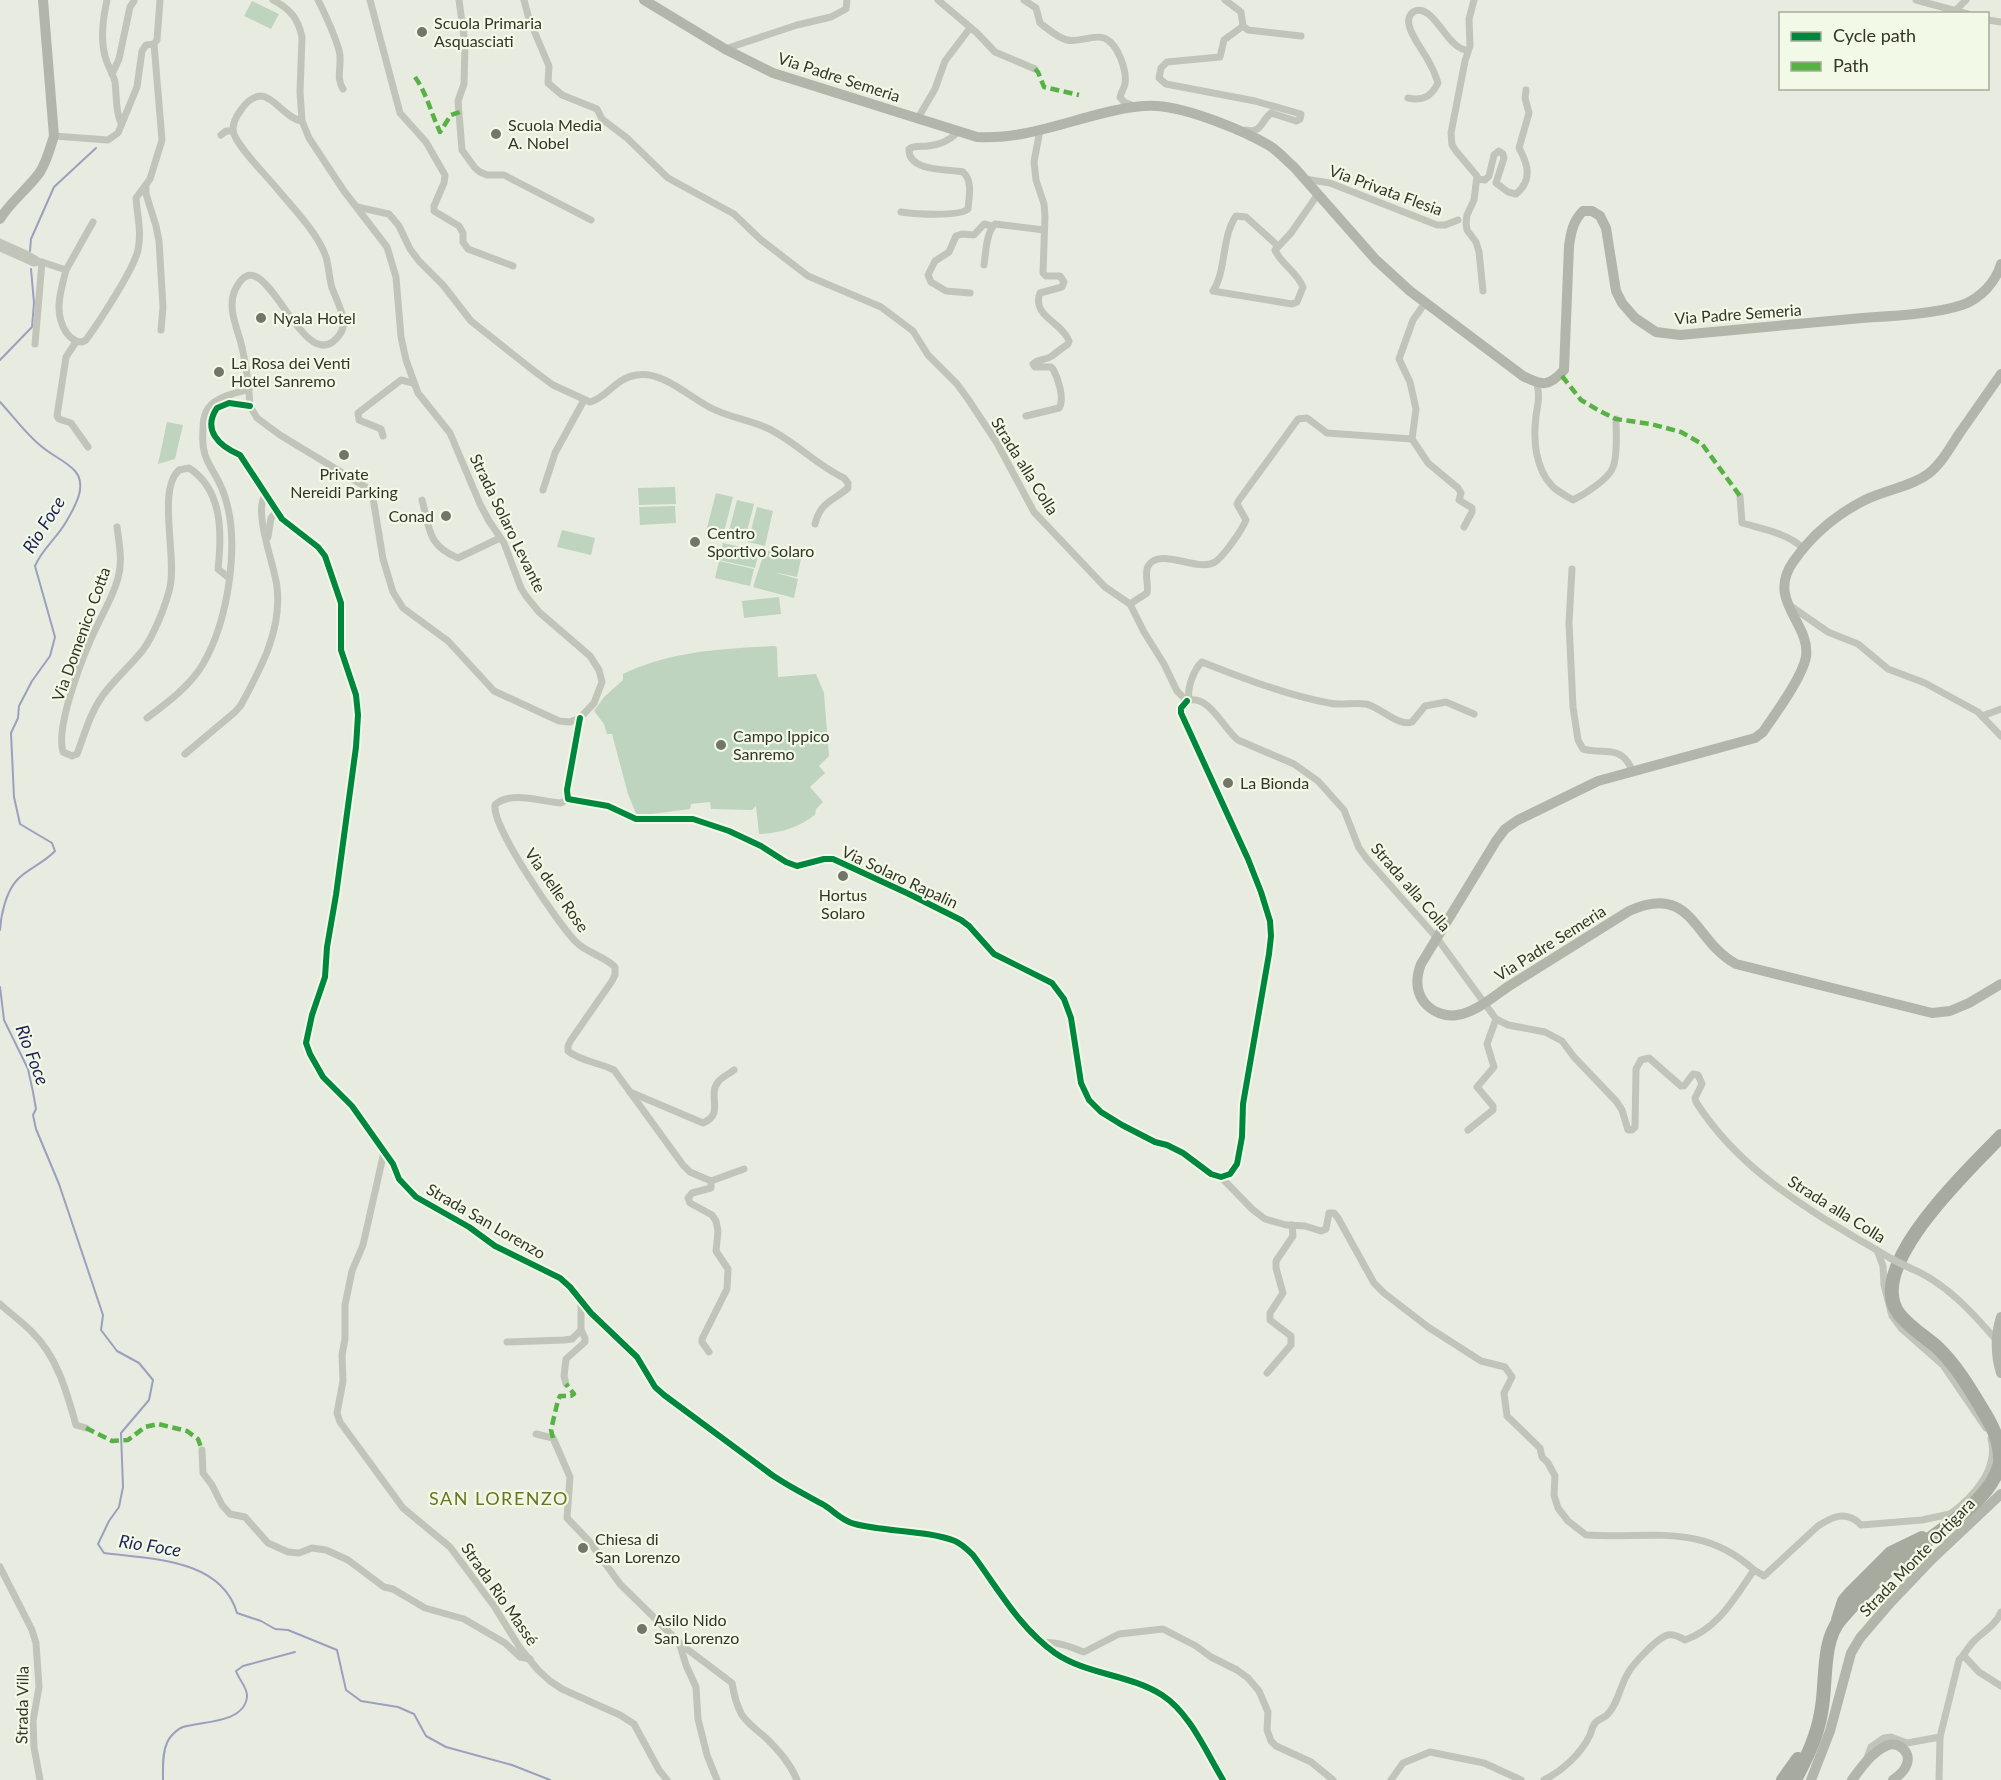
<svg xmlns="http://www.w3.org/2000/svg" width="2001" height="1780" viewBox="0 0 2001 1780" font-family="Lato,sans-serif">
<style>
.green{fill:#bed4be}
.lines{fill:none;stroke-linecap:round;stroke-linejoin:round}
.stream{stroke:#9aa0be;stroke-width:2}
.street{stroke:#c1c5b9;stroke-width:7}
.secondary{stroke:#b2b6aa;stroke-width:10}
.highway{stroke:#a7ab9f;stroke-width:14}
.street-bridge{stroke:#c1c5b9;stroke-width:7}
.quiet{stroke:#56b245;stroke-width:4.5;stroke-dasharray:9 4.5;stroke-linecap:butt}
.cycleway-casing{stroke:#f2f9e7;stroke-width:10}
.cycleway{stroke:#00873e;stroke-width:6}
.poi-dot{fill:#727668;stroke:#f2f9e7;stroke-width:2}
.labels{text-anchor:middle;stroke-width:4.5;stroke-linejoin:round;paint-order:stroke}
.poi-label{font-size:16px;fill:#333627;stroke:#f2f9e7;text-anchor:start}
.street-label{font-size:16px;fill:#333627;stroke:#f2f9e7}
.water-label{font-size:18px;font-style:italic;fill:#1d2157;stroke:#f2f9e7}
.neighbourhood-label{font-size:18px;letter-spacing:1.5px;fill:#6b741e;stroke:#f2f9e7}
</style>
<rect width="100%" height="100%" fill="#e8ece0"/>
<g class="green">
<path d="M252,1L279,14L271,29L244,16Z"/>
<path d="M167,422L183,425L175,459L158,464Z"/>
<path d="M675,487L676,504L639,505L638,488Z"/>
<path d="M716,493L733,497L724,532L707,528Z"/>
<path d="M737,500L754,504L745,539L728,535Z"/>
<path d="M675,506L676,523L640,525L639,507Z"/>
<path d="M757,507L773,511L765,546L748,542Z"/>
<path d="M562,530L595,538L591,555L557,547Z"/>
<path d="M723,543L759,551L755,568L719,560Z"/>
<path d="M765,550L801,559L797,577L773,572L798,579L794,598L753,587Z"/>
<path d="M719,561L754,569L750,586L715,578Z"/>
<path d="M779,597L781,614L744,618L742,601Z"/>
<path d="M775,646L777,648L778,677L816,674L824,693L829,756L819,766L825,773L810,787L823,802L816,809L815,815C797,828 782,833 759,834L756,806L752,810L711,809L710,802L691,804L690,809L637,816L628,794L612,734H607L604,724L594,711L604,697L623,680V674C671,651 722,649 775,646Z"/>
</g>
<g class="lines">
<g class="stream">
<path d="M30,251L31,239L54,187L96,148"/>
<path d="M0,360L32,327L34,303L31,269"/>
<path d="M0,402C14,417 26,434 41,446C51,455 66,461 75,471C88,486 74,508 66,522C57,538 42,549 35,566L55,637L50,656L32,681L19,706L18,718L11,733L14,797L20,824L52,843L55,851C44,863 27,869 17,880C6,892 1,914 0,930"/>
<path d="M0,987L4,1020L28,1069L33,1092L36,1109L33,1115L36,1129L59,1184L103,1315L101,1330L117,1351L139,1363L153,1380L149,1400L121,1433L123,1487L119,1507L109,1521L98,1544L104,1553C149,1559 221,1558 237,1613L261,1621L275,1629L288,1630L337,1650L346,1690L361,1701L398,1707L414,1714L426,1736L446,1747L512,1765L550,1780"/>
<path d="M163,1780C163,1768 162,1754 167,1743C169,1737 177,1729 183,1727C200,1721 244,1724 247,1697C248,1688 239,1680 236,1671L243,1666L295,1652"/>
</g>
<g class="street">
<path d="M107,0C103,18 100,38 105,56C107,65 113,73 115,82C117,96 115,111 121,123"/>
<path d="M273,0C290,9 298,18 302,37L300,92L302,121L309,138L344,191L387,247L396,277L401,337L406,360L418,393L450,433L480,504L489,521L504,543L521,588L526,596L539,612L590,656L599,670L602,682L594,703L580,718L570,722L559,721L494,691L448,641L403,608L393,592L383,559L373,498L369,489L280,435L257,418L250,406C249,389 247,370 243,352C240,333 226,310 235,290C263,230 300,376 336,339C342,333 345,326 343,318C341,308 336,298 332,288C329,278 329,267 326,257C319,235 294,209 279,191C267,176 240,150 234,134C229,122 247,97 260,96C274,96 286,119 302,121"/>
<path d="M318,0C326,16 334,33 339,50C343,64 335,77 343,89"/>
<path d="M370,0L400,113L426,142L445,175L444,183L434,206V211L459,226L463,233V242L468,249L513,266"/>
<path d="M459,0L465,44L464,84L458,101L462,150L475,168L480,172L487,175H504L591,220"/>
<path d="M524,0L529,19L549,66L548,83L562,95L597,109L602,119L627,138L668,178L734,214L760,239L808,276L881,307L913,331L928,355L957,384L968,399L997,443L1034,512L1105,587L1130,604L1144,632L1164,664L1177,691L1187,701"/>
<path d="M938,0L977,33L995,52L1035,69"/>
<path d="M1024,0L1036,8L1040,23C1048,29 1058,38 1067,40C1079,43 1092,34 1104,38C1118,43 1127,71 1125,84C1124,88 1121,93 1120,97L1124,102L1134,106"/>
<path d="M1225,0L1241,12L1243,26L1248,30L1301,36"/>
<path d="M1474,0L1469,19L1470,46L1465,61L1451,133L1452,145L1456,151L1477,176L1474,200L1467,215L1466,223L1467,230L1476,242L1479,252L1483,291"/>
<path d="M1916,0L1968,14"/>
<path d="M1956,10L1966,0"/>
<path d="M1988,20L2001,22"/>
<path d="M1243,26L1224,40L1220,57L1167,62L1161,68L1159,78L1166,84L1255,101L1301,114L1300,119L1296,121L1271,113C1261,121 1261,134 1246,130"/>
<path d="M154,44L157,40L160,0"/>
<path d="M725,49L797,25L831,17L846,9L847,0"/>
<path d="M112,74L119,59L130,7L134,1"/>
<path d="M1408,98C1423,101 1431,97 1438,83C1436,77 1434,71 1431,66C1425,52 1412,39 1409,25C1408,20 1409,15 1413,12C1433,0 1447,51 1468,50"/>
<path d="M918,118L935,89L945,61L970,28"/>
<path d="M221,135L226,131H233"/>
<path d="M1305,179L1330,183L1437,225H1445L1458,220"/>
<path d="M1477,179L1485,180L1489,176L1494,155L1499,151L1503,154L1504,158L1496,183L1508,192L1516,194C1533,180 1528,164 1519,148L1529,113L1525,98L1526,90"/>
<path d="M146,187V194L156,226L159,241L163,307L161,330"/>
<path d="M357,207L389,214L399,226L410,249L419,261L443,285L471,321L534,371L553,385L590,402C608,397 615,378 637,375C663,371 689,397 711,408C728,417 749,420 767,428C795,441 816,465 844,478L848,483V488C832,502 821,501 815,524"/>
<path d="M901,212C914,214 959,217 968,209C969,197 973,181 963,172C947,169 908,172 909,149C915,145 921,147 928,146C940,145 950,140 958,132"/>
<path d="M0,242C11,248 31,254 39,262"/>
<path d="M1277,245L1246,217L1236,216C1221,238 1227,269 1213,291L1292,304L1297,302L1303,287C1297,272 1281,264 1275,250L1291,233L1318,194"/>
<path d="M0,248L34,263L42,262L66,270C61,291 53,312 66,332C70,338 75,342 82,342L86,340C99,322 134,269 138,250C142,232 137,215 136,198L150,179L162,140L154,44L146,45L142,51L137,87L118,133L108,140L54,136"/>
<path d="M984,265C986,252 986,233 995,224L1044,230"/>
<path d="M66,270L93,222"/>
<path d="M970,293L946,291L931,282L928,275L935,261L949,252L956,236L962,234L974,235L984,224L992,226"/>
<path d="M1425,303L1413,320L1399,359L1410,382L1416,409L1412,439L1428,463L1458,488L1461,493L1459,500L1472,508V512L1464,527"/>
<path d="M76,342L66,357L57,416L59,419L71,423L88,447"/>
<path d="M35,344L42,262"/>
<path d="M1537,384C1540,398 1538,402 1536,416C1533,439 1535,469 1553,487C1559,492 1566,496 1573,500C1585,494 1609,479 1613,467C1618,455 1616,432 1616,419"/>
<path d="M250,406L229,403L217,408C202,430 219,446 240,455L282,519L318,547L325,556L341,603V650L356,695L358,715L356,747L336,895L327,947L325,977L312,1015L306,1043L310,1054L323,1077L352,1106L393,1164L399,1179L416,1197L469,1227L495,1246L560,1278L570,1287L591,1313L637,1357L655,1387L664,1395L772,1475C788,1486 806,1495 824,1505C834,1511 842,1521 855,1524C886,1532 926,1530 955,1541C962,1544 968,1550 973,1555C999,1590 1019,1627 1055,1653C1087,1675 1129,1674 1162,1695C1190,1713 1206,1752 1223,1780"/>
<path d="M1026,416L1059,408C1065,399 1058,378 1053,369L1051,367H1035L1033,364C1039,358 1045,361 1052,356C1057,352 1062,348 1068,344L1069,341C1062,322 1031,316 1040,293L1062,287L1064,282L1060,276H1046L1043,273L1045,216L1044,204L1036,180L1034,162L1040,130"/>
<path d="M383,436L381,429L359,420L358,413L401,380L413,383"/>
<path d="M543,490L555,453L584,400"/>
<path d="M1740,496L1742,523C1763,529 1787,533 1803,548"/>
<path d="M422,500C430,529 427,545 458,558L500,538"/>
<path d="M117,527C119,544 123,561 118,578C114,594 105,609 98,624C85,650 55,725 63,752L72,756L77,754C85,733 90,713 103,695C115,679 130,666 143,650C154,635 166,605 170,587C177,556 157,490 179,470L189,468C223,490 222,534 218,569L229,578"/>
<path d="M268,537L271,518L276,512"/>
<path d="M1572,569L1569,623L1573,707L1578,740L1583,749C1605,755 1621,744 1632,770"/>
<path d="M1130,604L1147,593C1149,585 1144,573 1148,566C1160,546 1197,573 1215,562C1224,556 1242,530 1246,520L1237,504L1239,500L1298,419L1307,418L1327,433L1412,439"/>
<path d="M1789,605L1828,632L1858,644L1888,669L1925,683L1978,712L2001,736"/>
<path d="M1189,699C1187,688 1194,669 1202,662C1243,678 1286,695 1329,703C1341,706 1354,702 1366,704C1380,707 1398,727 1412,722L1425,706L1446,702L1474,714"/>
<path d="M1187,701C1208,693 1223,728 1238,740L1294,764L1318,781L1344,810L1359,848L1367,859L1437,938L1496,1019L1508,1025L1545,1032L1562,1041L1574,1057L1616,1101L1622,1110L1628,1130H1632L1635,1127L1636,1069L1641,1060L1649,1058L1681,1086H1684L1693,1074L1698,1075L1702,1084L1695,1098L1696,1102C1743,1176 1818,1215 1890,1258"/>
<path d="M1982,716L2001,709"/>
<path d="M147,718C167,703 190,686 203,664C228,621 241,542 224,494C215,467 200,463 203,430C203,424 203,418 206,412C213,397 234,394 249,389"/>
<path d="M580,718L567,790L568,799L608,806L636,819H693L729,831L761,846L786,862L797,866L824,859H833L909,894L961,920L969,926L994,954L1052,983L1064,999L1071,1018L1081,1083L1089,1100L1101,1112L1122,1125L1155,1142L1167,1145L1183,1153L1211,1174L1221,1177L1230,1174L1237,1164L1242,1137L1243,1104L1269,954L1271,936L1270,921L1261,892L1248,859L1181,713V708L1187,701"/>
<path d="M185,754L235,712L241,705C261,668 282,630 277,587C275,567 253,511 265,496"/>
<path d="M568,799L561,803C543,802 510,790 495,805C491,826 559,925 576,942C587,953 604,956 615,967V975L612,981L571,1040L568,1046V1051C580,1061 600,1063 614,1070L683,1165L690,1172L711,1181V1188L692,1193L688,1198L690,1203L712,1215L716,1221L718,1231L716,1251L728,1269L727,1289L702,1339V1342L709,1352"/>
<path d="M630,1092L703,1123C725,1114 707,1096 718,1082C722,1077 729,1074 734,1070"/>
<path d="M1468,1130L1493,1110V1106L1477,1087L1494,1067L1487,1044L1496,1019"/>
<path d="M384,1152L363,1245L352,1271L345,1305V1339L342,1355L343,1381L337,1413L340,1422L403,1508L450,1547L494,1606L520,1648L538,1670L550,1681L562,1689L620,1715L634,1724L659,1770L667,1780"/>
<path d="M1221,1177L1252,1209L1265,1219L1286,1225L1305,1226L1321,1231L1326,1229L1329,1213H1334L1338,1218L1374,1283L1384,1293L1428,1327L1481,1361L1505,1367L1512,1377L1504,1393L1507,1416L1540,1448L1542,1457L1548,1463L1555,1476L1554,1495L1558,1508L1568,1521L1586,1535C1650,1539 1702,1522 1754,1570"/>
<path d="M711,1181L744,1169"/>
<path d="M1877,1250L1883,1266L1884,1285L1892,1316L1901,1328L1943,1365L1986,1428"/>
<path d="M1910,1268C1945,1282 1973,1313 1997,1341"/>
<path d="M0,1304C11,1314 22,1322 32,1332C57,1356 67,1393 76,1425L86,1428"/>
<path d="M507,1342L564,1340L572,1339L581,1330"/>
<path d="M1267,1373L1291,1345V1336L1270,1320V1313L1283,1293L1276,1268V1261L1293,1236L1292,1225"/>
<path d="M566,1384L564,1376L566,1359L585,1342V1338L581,1330V1301"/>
<path d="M536,1434L553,1438L570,1477L567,1518L589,1541L620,1584L679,1642L686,1665L696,1687L698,1719L707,1755L717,1780"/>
<path d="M202,1450L203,1473L212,1485L222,1505L230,1514L245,1517L268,1543L288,1552L299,1553L312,1548L326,1550L348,1560L384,1587L393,1589L425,1608L464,1619L505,1643L520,1657L530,1659"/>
<path d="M1950,1514C1973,1498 1999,1469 1991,1439"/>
<path d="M0,1567L32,1630L36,1643L39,1687L33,1721L34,1747L40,1780"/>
<path d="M679,1643L732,1683C734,1694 736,1705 742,1715C748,1724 757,1730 766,1738C779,1751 790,1763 797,1780"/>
<path d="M1042,1643C1057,1641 1070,1647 1084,1652L1119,1634L1163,1629L1196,1646L1211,1657L1237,1670L1248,1678L1259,1691L1268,1712L1267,1730L1271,1741L1276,1746L1311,1762L1333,1780"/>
<path d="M1964,1656L1979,1672L2001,1686"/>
<path d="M1867,1758L1871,1747L1884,1738L1891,1737L1907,1743L1940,1737"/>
<path d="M1391,1780L1403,1763L1430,1752L1484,1763L1521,1780"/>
<path d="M1544,1780C1562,1771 1581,1754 1590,1735C1592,1730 1592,1726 1596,1722C1599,1719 1604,1718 1607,1715C1618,1704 1620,1686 1628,1673C1633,1664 1658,1637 1668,1635C1674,1634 1680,1637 1685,1640C1719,1628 1735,1597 1754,1570L1764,1576L1818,1526C1833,1516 1847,1510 1861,1525L1922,1520L1950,1514L1954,1516"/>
<path d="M1939,1780L1940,1737L1959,1660C1965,1654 1968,1647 1974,1641C1984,1631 1996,1625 2001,1612"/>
</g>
<g class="secondary">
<path d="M644,0L725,49L773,73L977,137C1023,140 1067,121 1112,111C1126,108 1143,105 1157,106C1188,108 1243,130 1270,146C1279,152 1286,160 1294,167L1376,260L1410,291L1523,376C1542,386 1549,387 1564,370L1569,246C1571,232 1573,221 1583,211H1592L1600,216L1606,228L1616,291L1622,303L1635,318L1656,332L1680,335C1741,329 1801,324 1862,318C1891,316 1935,314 1962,305C1980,299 1996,282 2001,264"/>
<path d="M0,219C11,201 28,189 40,172C47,161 50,148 54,136L43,0"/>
<path d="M2001,374C1987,394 1973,414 1959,434C1950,448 1941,464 1928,474C1910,487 1885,490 1865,500C1837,514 1811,536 1793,562C1766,601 1811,623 1806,657C1802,678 1775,714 1763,732L1755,738L1598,781L1518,820L1505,829L1496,841L1421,964C1416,977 1415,990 1424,1002C1432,1012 1445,1017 1457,1015C1475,1013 1494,996 1509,986C1549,961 1589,936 1629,911C1693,882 1693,941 1736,964L1932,1013L1950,1011L1969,1003L2001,984"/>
<path d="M2001,1317C1995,1336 1995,1353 2001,1373"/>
<path d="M1811,1780L1830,1731L1851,1653L1860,1638L1891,1602L1932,1559L2001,1494"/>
<path d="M1852,1780C1861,1768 1871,1753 1886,1746C1898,1740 1913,1753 1906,1766C1904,1772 1898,1776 1893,1780"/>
</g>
<g class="highway">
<path d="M1838,1620L1844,1601L1850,1594L1891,1553L1922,1538"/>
<path d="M1783,1780L1798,1759"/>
<path d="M1795,1780C1806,1759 1817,1737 1821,1713C1827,1685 1821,1642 1840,1620C1858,1599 1879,1577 1901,1560C1932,1535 1991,1503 2000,1463C2001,1442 1992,1425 1982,1409C1969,1387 1955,1364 1937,1347C1924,1336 1909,1327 1899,1314C1863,1267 1971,1168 2001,1136"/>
</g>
<path class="street-bridge" d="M1890,1258L1910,1268"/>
<g class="quiet">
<path d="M1035,69L1038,72L1044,87L1079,95"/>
<path d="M415,77C427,94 431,113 440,132L451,115L460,112"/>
<path d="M1562,376L1581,400L1598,410L1616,419L1651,424L1681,432L1702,444L1740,496"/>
<path d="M86,1428L112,1441L128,1440L145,1427L158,1424L187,1431L198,1439L202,1450"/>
<path d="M553,1438L551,1430L558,1400L560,1396H571L574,1394L566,1384"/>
</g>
<g class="cycleway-casing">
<g id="cycleway">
<path d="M250,406L229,403L217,408C202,430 219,446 240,455L282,519L318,547L325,556L341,603V650L356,695L358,715L356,747L336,895L327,947L325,977L312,1015L306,1043L310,1054L323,1077L352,1106L393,1164L399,1179L416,1197L469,1227L495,1246L560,1278L570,1287L591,1313L637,1357L655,1387L664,1395L772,1475C788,1486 806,1495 824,1505C834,1511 842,1521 855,1524C886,1532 926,1530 955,1541C962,1544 968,1550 973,1555C999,1590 1019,1627 1055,1653C1087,1675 1129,1674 1162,1695C1190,1713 1206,1752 1223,1780"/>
<path d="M580,718L567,790L568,799L608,806L636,819H693L729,831L761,846L786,862L797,866L824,859H833L909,894L961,920L969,926L994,954L1052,983L1064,999L1071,1018L1081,1083L1089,1100L1101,1112L1122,1125L1155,1142L1167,1145L1183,1153L1211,1174L1221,1177L1230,1174L1237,1164L1242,1137L1243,1104L1269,954L1271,936L1270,921L1261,892L1248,859L1181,713V708L1187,701"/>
</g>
</g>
<use href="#cycleway" class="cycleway"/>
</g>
<g class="poi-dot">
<circle cx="422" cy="32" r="6"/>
<circle cx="496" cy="134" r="6"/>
<circle cx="261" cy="318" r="6"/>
<circle cx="219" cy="372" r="6"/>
<circle cx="344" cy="455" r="6"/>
<circle cx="446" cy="516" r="6"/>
<circle cx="695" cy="542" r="6"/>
<circle cx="721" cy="745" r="6"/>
<circle cx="1228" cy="783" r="6"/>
<circle cx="843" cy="876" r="6"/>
<circle cx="583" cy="1548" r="6"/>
<circle cx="642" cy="1629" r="6"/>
</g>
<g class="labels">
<g class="poi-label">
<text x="434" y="29">Scuola Primaria<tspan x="434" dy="18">Asquasciati</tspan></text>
<text x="508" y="131">Scuola Media<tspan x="508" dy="18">A. Nobel</tspan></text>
<text x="273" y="324">Nyala Hotel</text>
<text x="231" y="369">La Rosa dei Venti<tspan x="231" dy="18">Hotel Sanremo</tspan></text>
<text x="344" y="480" text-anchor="middle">Private<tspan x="344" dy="18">Nereidi Parking</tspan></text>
<text x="434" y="522" text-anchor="end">Conad</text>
<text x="707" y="539">Centro<tspan x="707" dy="18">Sportivo Solaro</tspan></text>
<text x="733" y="742">Campo Ippico<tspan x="733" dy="18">Sanremo</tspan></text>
<text x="1240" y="789">La Bionda</text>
<text x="843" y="901" text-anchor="middle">Hortus<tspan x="843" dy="18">Solaro</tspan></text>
<text x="595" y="1545">Chiesa di<tspan x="595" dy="18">San Lorenzo</tspan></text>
<text x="654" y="1626">Asilo Nido<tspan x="654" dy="18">San Lorenzo</tspan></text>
</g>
<g class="street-label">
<text transform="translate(839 77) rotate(18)" y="6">Via Padre Semeria</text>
<text transform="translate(1386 190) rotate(20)" y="6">Via Privata Flesia</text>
<text transform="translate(1738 314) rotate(-4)" y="6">Via Padre Semeria</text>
<text transform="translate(1025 466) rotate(58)" y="6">Strada alla Colla</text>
<text transform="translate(508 523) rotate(64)" y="6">Strada Solaro Levante</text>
<text transform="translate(81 634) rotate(-70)" y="6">Via Domenico Cotta</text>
<text transform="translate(900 877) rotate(25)" y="6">Via Solaro Rapalin</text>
<text transform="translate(1411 887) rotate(49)" y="6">Strada alla Colla</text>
<text transform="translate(557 890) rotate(55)" y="6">Via delle Rose</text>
<text transform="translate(1550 943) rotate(-32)" y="6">Via Padre Semeria</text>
<text transform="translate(1837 1209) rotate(32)" y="6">Strada alla Colla</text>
<text transform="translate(486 1221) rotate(30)" y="6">Strada San Lorenzo</text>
<text transform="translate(1917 1557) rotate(-46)" y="6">Strada Monte Ortigara</text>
<text transform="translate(500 1594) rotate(55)" y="6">Strada Rio Massé</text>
<text transform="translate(22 1705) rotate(-89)" y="6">Strada Villa</text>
</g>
<g class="water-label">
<text transform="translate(44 525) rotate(-58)" y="6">Rio Foce</text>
<text transform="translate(32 1055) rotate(69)" y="6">Rio Foce</text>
<text transform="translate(150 1546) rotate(9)" y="6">Rio Foce</text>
</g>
<g class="neighbourhood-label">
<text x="499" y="1505">SAN LORENZO</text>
</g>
</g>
<rect x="1779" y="12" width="210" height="78" fill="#f2f9e7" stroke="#a6ab9a" stroke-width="1.5"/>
<rect x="1791" y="32" width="30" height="9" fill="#00873e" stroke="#a6ab9a" stroke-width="1.5"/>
<text x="1833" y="42" font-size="18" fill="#333627">Cycle path</text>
<rect x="1791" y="62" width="30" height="9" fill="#56b245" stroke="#a6ab9a" stroke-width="1.5"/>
<text x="1833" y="72" font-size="18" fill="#333627">Path</text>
</svg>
